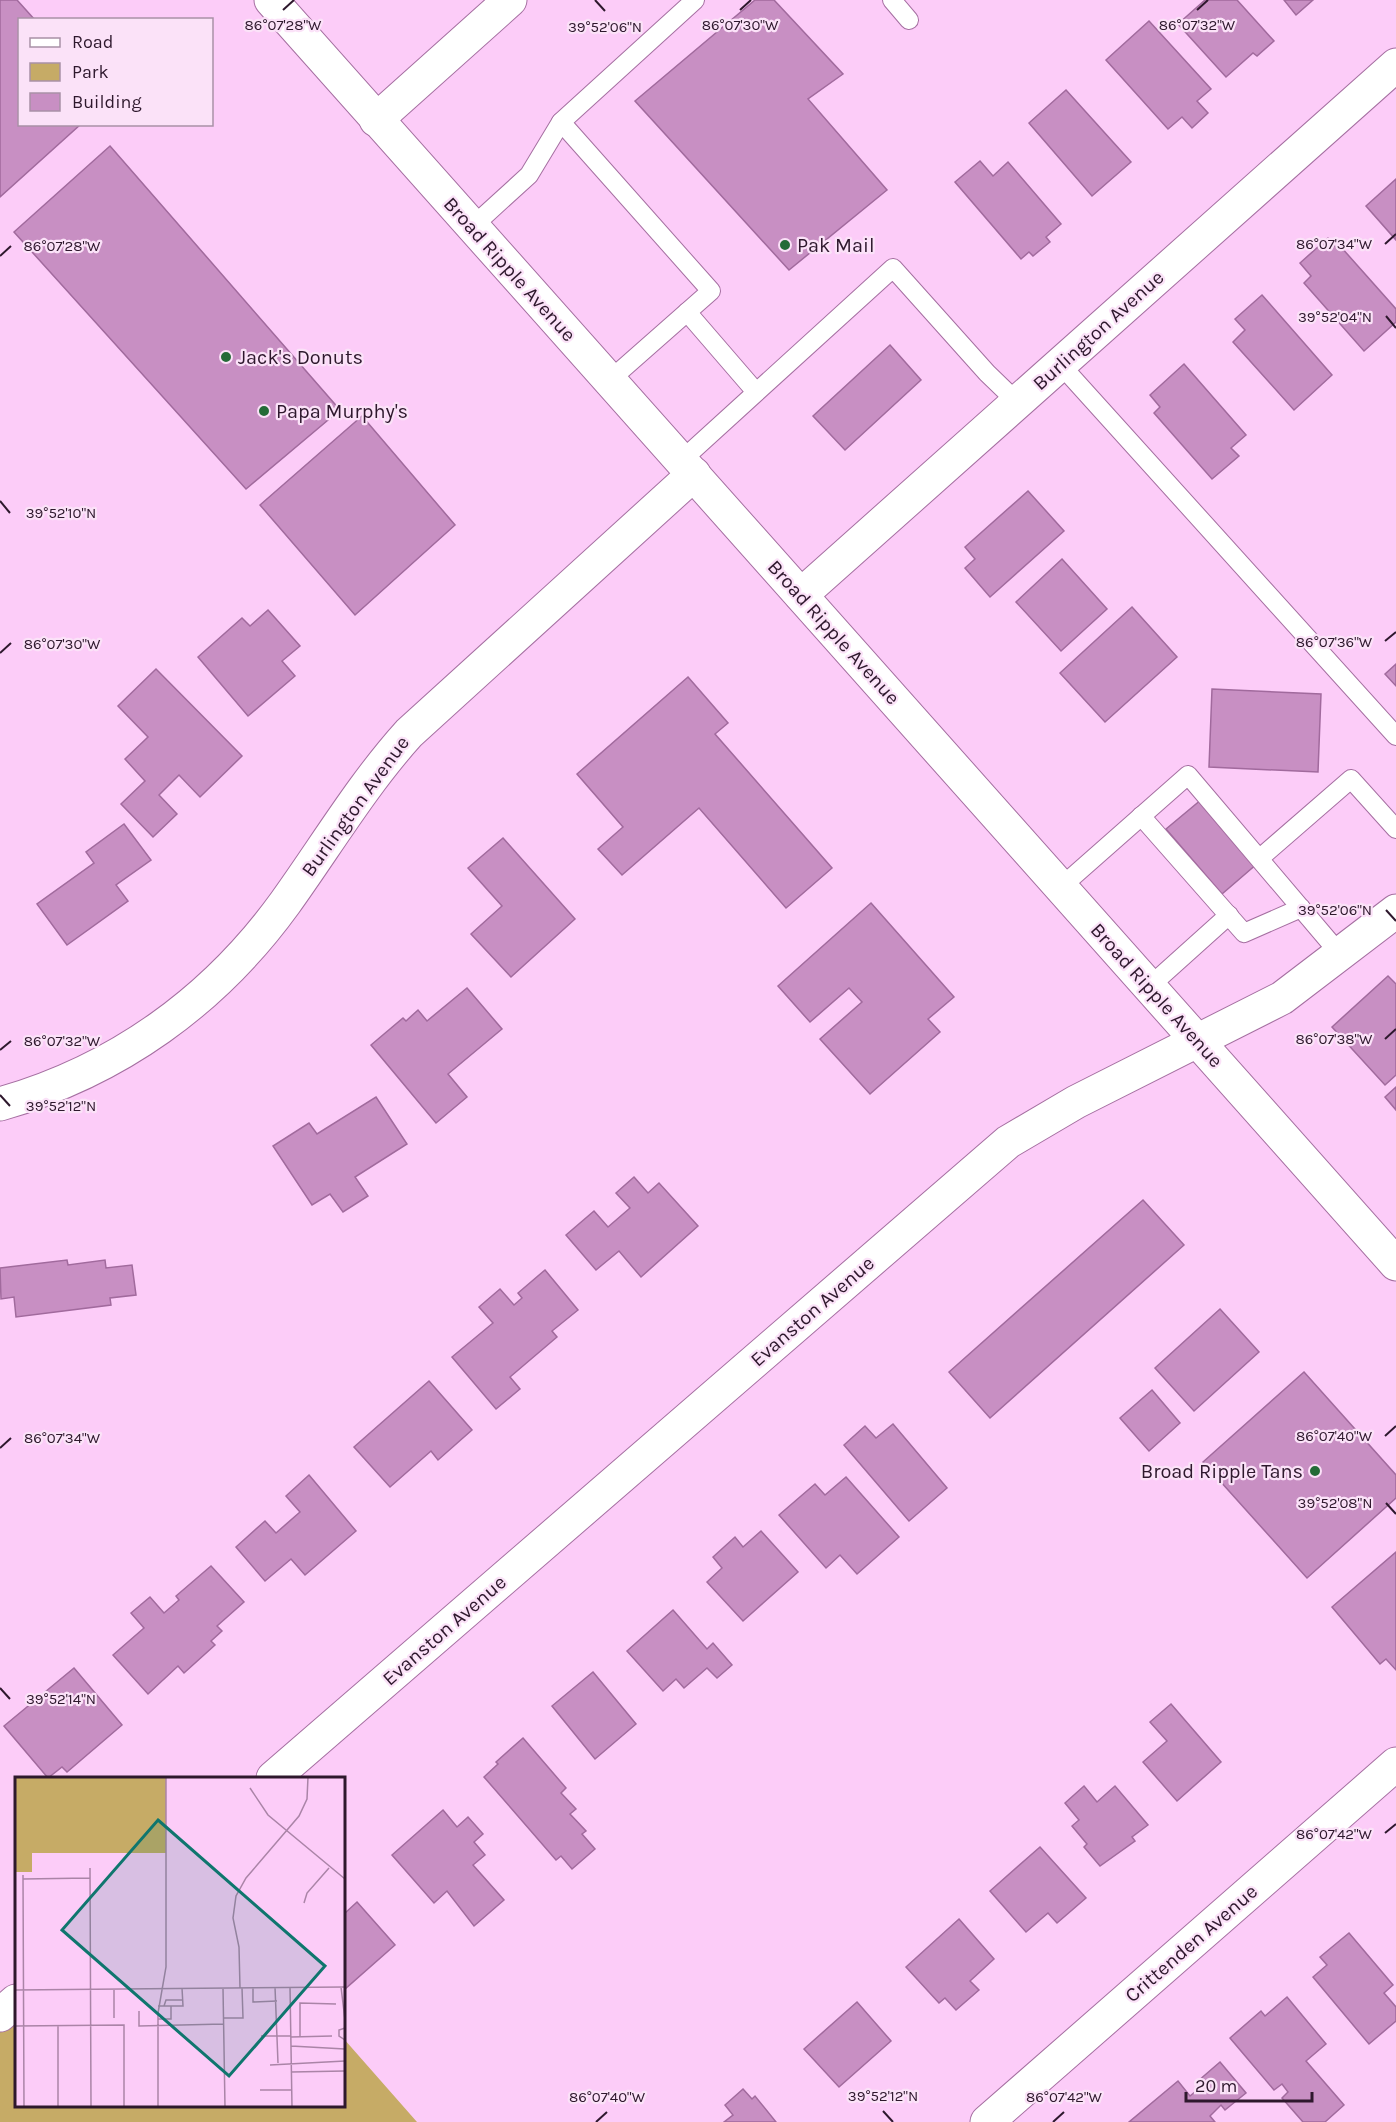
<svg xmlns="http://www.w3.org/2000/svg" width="1396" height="2122" viewBox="0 0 1396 2122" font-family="Karla,sans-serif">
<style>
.green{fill:#c6ab66}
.building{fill:#c88fc3;stroke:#a16a9d;stroke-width:1.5}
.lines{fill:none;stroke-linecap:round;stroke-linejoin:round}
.lane-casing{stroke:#a56fa1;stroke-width:20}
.street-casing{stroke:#a56fa1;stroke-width:35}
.secondary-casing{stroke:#a56fa1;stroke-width:35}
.lane{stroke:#fff;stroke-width:18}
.street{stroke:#fff;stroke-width:33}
.secondary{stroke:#fff;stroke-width:33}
.ticks{fill:none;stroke:#2e182d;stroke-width:2}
.poi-dot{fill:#246b37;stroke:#fbe2f8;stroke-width:2}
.labels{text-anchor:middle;stroke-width:4.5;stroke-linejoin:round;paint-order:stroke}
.poi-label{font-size:20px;fill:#2e182d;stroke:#fbe2f8;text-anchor:start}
.street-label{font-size:20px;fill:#2e182d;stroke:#fbe2f8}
.inset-road{fill:none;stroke:#aa84a7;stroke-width:1.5}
.view{fill:#0f766e;fill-opacity:0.15;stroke:#0f766e;stroke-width:3}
.inset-edge{fill:none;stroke:#2e182d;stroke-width:3}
.ticks-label{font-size:15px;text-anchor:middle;fill:#2e182d;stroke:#fbe2f8;stroke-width:4.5;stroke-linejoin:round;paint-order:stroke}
</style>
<rect width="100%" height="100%" fill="#fcccf8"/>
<path class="green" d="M16,2001V2106H344V2039L417,2122H0V2015Z"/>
<g class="building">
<path d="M0,0H17L35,20H20V124H81L0,197Z"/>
<path d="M755,0H774L843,74L808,99L887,190L789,270L635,101Z"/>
<path d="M1205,0H1237L1274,41L1257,56L1253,53L1226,77L1178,24Z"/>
<path d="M1284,0H1313L1296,15Z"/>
<path d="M1149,21L1211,89L1197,101L1208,113L1192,128L1182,117L1168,129L1106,60Z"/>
<path d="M1066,90L1131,162L1092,196L1029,123Z"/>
<path d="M110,146L340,410L246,489L14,232Z"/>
<path d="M980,161L993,176L1008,162L1061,224L1046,237L1050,242L1033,256L1029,252L1021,259L955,182Z"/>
<path d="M1396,179V240L1366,206Z"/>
<path d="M1328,238L1338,250L1341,247L1396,309V322L1364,351L1304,283L1311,276L1300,263Z"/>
<path d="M1262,295L1332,375L1294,410L1233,342L1245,330L1235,319Z"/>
<path d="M890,345L921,380L845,450L813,416Z"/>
<path d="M1184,364L1246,435L1231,448L1239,456L1212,479L1154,413L1160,407L1150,395Z"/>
<path d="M362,416L455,525L355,615L260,505Z"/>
<path d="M1028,491L1064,531L990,597L965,568L975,559L965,547Z"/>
<path d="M1062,559L1107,609L1061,651L1016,602Z"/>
<path d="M1132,607L1177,657L1105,722L1060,673Z"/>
<path d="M268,610L300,646L282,661L295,676L248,716L198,657L242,618L250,626Z"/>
<path d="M1396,664V686L1385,674Z"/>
<path d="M156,669L242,756L200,797L179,775L159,795L177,814L153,837L121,804L145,781L125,759L148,737L118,706Z"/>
<path d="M688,677L728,723L715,734L832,868L786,908L699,808L622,875L598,849L623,827L577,774Z"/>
<path d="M1212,689L1321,694L1318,772L1209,767Z"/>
<path d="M1202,799L1258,863L1222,894L1166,829Z"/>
<path d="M124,824L151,860L116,885L128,901L67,945L37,904L94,863L86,852Z"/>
<path d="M503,838L575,919L511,977L471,934L502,906L468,868Z"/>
<path d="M871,903L954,997L928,1019L940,1032L870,1094L820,1039L862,1002L849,988L810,1022L778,986Z"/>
<path d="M1388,976L1396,984V1075L1385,1085L1332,1027Z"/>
<path d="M467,988L502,1029L448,1074L467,1097L436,1123L371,1045L403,1018L406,1021L418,1010L427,1021Z"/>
<path d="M1396,1087V1110L1385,1097Z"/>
<path d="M376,1097L407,1144L355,1177L368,1196L343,1212L330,1194L312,1205L273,1146L309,1123L317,1134Z"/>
<path d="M634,1177L648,1193L659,1183L698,1226L641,1277L619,1251L596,1270L566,1235L594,1211L608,1227L630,1208L616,1193Z"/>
<path d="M1143,1200L1184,1245L990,1418L949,1372Z"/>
<path d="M67,1260L68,1265L105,1260L106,1268L132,1265L136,1295L110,1298L111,1305L16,1317L14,1297L1,1299L0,1268Z"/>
<path d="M545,1270L578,1310L552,1331L557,1337L510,1377L520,1389L496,1409L452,1357L493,1323L479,1307L500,1289L514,1305L522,1298L518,1293Z"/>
<path d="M1220,1309L1259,1352L1194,1411L1155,1368Z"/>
<path d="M1304,1372L1396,1475V1498L1307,1578L1203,1462Z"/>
<path d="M429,1381L472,1430L438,1460L431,1451L390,1487L354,1447Z"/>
<path d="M1152,1390L1180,1423L1149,1451L1120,1418Z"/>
<path d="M893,1424L947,1488L909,1521L844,1445L865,1426L876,1438Z"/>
<path d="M309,1475L356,1531L305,1575L291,1559L265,1581L236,1547L265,1521L276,1533L300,1512L286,1496Z"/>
<path d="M846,1477L899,1537L857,1574L840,1555L826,1568L779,1515L815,1484L825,1495Z"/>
<path d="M761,1531L798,1572L743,1621L707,1582L722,1568L713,1557L735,1537L743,1547Z"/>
<path d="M1396,1552V1670L1386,1659L1380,1664L1332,1607Z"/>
<path d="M211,1566L244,1602L217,1626L222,1631L211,1641L215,1645L184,1673L178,1666L148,1694L113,1655L144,1628L131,1613L150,1597L164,1613L179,1600L176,1596Z"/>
<path d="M673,1610L707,1649L713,1643L732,1665L717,1678L707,1668L684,1688L676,1679L663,1691L627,1651Z"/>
<path d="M74,1668L122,1725L67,1772L62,1767L48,1778L4,1726Z"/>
<path d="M593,1672L636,1724L595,1759L552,1706Z"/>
<path d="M1171,1704L1221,1762L1177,1801L1143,1762L1167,1741L1150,1722Z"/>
<path d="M523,1738L566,1788L561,1793L576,1809L570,1814L586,1831L582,1834L595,1849L572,1869L561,1856L556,1860L484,1777L498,1764L496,1762Z"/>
<path d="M1084,1786L1097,1802L1115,1786L1148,1825L1132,1837L1135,1841L1100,1866L1084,1847L1087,1844L1072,1826L1079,1820L1065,1803Z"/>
<path d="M443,1810L457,1827L468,1817L483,1834L474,1842L485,1855L473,1865L504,1900L474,1926L447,1891L434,1903L392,1855Z"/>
<path d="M1040,1847L1086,1898L1057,1923L1048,1913L1026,1932L990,1891Z"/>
<path d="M357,1902L395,1945L345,1989L344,1914Z"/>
<path d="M959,1919L994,1959L970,1981L979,1990L956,2010L945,1998L939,2003L906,1967Z"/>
<path d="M1349,1933L1393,1985L1384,1993L1396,2007V2021L1369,2044L1313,1977L1327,1965L1320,1957Z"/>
<path d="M1287,1997L1326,2044L1306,2061L1344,2105L1325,2122H1303L1282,2098L1288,2092L1282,2084L1274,2090L1230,2038L1261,2011L1265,2016Z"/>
<path d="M857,2002L891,2041L839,2087L804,2049Z"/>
<path d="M1220,2062L1246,2093L1225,2110L1221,2105L1210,2116L1215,2122H1129L1178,2081L1190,2096L1202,2086L1198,2081Z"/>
<path d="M743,2089L752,2099L755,2096L776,2122H724L733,2115L725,2105Z"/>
</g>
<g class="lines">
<g class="lane-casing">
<g id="lane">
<path d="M892,0L909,20"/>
<path d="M561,122L711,291L610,380"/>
<path d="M472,227L529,175L561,122L695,0"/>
<path d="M687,312L756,392"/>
<path d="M1060,364L1396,736"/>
<path d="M682,460L893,268L987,373L1017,402"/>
<path d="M1141,816L1244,933L1301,908"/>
<path d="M1260,858L1351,779L1396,829"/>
<path d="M1061,887L1188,775L1339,953"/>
<path d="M1150,986L1229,915"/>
</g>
</g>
<g class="street-casing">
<g id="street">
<path d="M376,120L510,0"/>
<path d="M801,595L1396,65"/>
<path d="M0,1104C117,1071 214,1001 285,903C326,846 362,785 409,733L694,474"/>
<path d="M273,1778L1008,1142L1076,1102L1282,998L1396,911"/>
<path d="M0,2015L16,2001"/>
<path d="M987,2122L1396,1764"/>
</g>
</g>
<g class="secondary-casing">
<path id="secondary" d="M271,0L1396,1264"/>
</g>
<use href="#lane" class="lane"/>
<use href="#street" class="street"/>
<use href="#secondary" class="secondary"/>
</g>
<path class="ticks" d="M595,0L605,11M283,10L294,0M740,10L751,0M1197,10L1208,0M1385,244L1396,234M0,256L11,246M1386,316L1396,328M0,501L10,513M1385,641L1396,632M0,653L11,643M1386,910L1396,921M1385,1039L1396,1029M0,1050L11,1041M0,1095L10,1106M1385,1436L1396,1426M0,1448L11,1438M1386,1503L1396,1514M0,1688L10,1699M1385,1833L1396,1824M883,2111L893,2122M596,2122L607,2112M1053,2122L1064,2112"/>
<g class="poi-dot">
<circle cx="785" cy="245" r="6"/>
<circle cx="226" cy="357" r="6"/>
<circle cx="264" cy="411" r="6"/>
<circle cx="1315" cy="1471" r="6"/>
</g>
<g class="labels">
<g class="poi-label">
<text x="797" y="252">Pak Mail</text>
<text x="238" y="364">Jack's Donuts</text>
<text x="276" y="418">Papa Murphy's</text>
<text x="1303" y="1478" text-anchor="end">Broad Ripple Tans</text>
</g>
<g class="street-label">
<text transform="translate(510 269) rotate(48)" y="7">Broad Ripple Avenue</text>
<text transform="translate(1098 330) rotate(-42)" y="7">Burlington Avenue</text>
<text transform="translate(834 632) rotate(48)" y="7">Broad Ripple Avenue</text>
<text transform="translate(355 806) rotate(-54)" y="7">Burlington Avenue</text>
<text transform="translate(1157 995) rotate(48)" y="7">Broad Ripple Avenue</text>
<text transform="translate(812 1311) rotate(-41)" y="7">Evanston Avenue</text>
<text transform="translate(444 1630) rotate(-41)" y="7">Evanston Avenue</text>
<text transform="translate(1191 1943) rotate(-41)" y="7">Crittenden Avenue</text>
</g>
</g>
<g transform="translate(15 1777)">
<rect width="330" height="330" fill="#fcccf8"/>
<path d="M0,0H151V76H17V95H0Z" fill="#c6ab66"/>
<path class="inset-road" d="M235,11L253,38L330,102M75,91L76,330M8,98L9,330M8,102L75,101M289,126L292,116L314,91M260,210L263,286M275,210L277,330M326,210L330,243M208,211L210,330M225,211L224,170L218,141L221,119L231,101L284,39L292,22L293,0M238,211V225L262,224M99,212V241M0,213L330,210M143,229H168L167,211M149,229L151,223H167M124,234V249L209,247M209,241H228L227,211M143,242H156V229M43,248V330M0,249L109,248V330M330,251L324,253V259L330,263M246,259H276M276,260L317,259M285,260V226L321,227M276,269L330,272M255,288L330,284M276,295L330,294M245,313H276M143,330V236L151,190V0"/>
<path class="view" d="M143,43L310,189L214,299L47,153Z"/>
<rect width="330" height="330" class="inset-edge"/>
</g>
<g class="ticks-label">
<text x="283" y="30">86°07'28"W</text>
<text x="740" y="30">86°07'30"W</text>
<text x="1197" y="30">86°07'32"W</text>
<text x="605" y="32">39°52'06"N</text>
<text x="1334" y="249">86°07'34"W</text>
<text x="62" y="251">86°07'28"W</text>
<text x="1335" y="322">39°52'04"N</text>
<text x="61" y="518">39°52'10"N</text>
<text x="1334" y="647">86°07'36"W</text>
<text x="62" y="649">86°07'30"W</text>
<text x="1335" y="915">39°52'06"N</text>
<text x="1334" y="1044">86°07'38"W</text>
<text x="62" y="1046">86°07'32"W</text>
<text x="61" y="1111">39°52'12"N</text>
<text x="1334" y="1441">86°07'40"W</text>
<text x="62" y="1443">86°07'34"W</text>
<text x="1335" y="1508">39°52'08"N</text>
<text x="61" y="1704">39°52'14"N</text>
<text x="1334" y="1839">86°07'42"W</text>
<text x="883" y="2101">39°52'12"N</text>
<text x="607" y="2102">86°07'40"W</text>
<text x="1064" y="2102">86°07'42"W</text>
</g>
<rect x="18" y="18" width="195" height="108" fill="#fbe2f8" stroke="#a991a7" stroke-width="1.5"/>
<rect x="30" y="38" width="30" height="9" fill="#ffffff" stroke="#a991a7" stroke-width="1.5"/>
<text x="72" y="48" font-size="18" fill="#2e182d">Road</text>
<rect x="30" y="63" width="30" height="18" fill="#c6ab66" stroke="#a991a7" stroke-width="1.5"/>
<text x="72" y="78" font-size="18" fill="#2e182d">Park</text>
<rect x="30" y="93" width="30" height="18" fill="#c88fc3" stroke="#a991a7" stroke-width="1.5"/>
<text x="72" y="108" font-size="18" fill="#2e182d">Building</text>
<path d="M1186 2092v9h126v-9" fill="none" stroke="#2e182d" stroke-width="3"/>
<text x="1195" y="2092" font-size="18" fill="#2e182d" stroke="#fbe2f8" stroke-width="4.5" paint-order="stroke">20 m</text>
</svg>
